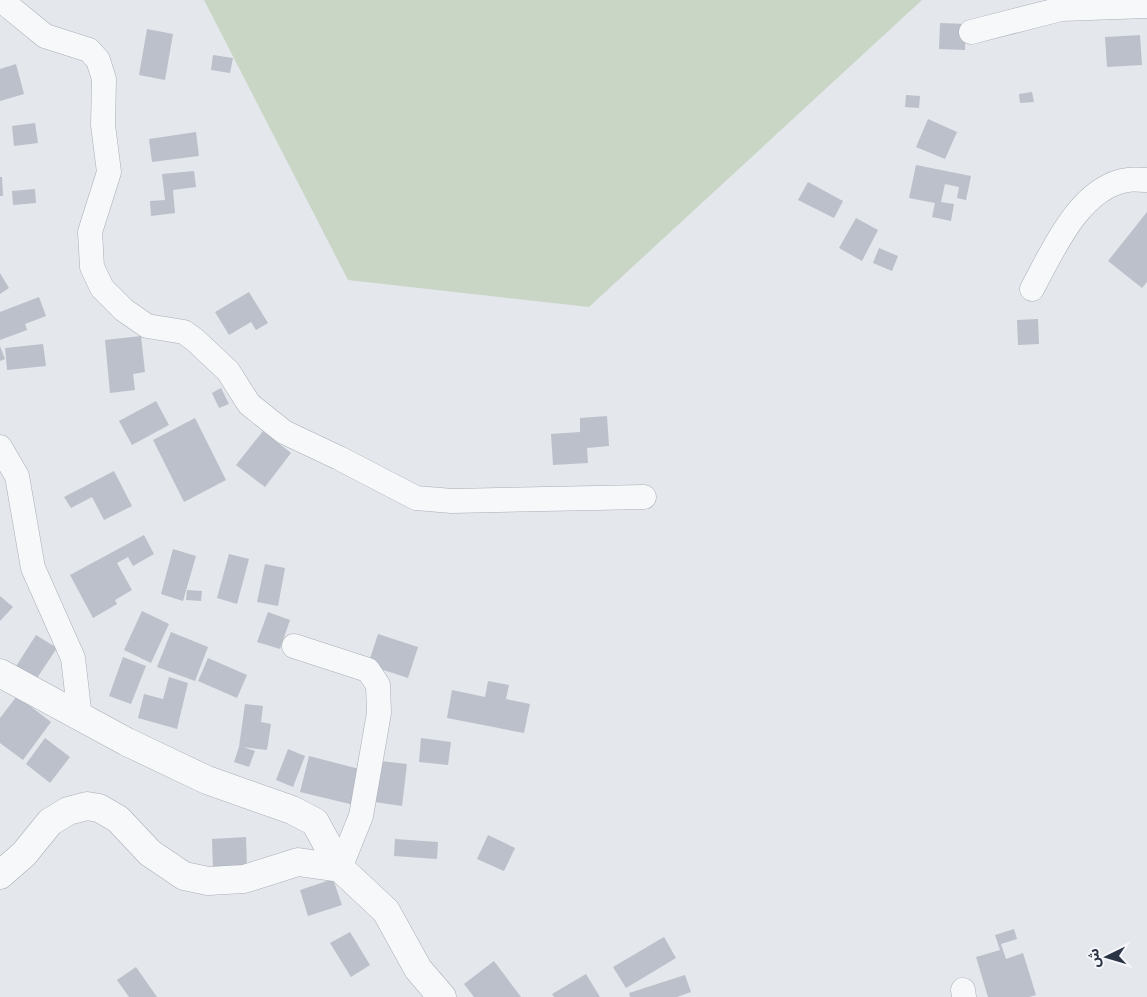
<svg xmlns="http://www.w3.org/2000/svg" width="1147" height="997" viewBox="0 0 1147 997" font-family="Commissioner,'Noto Sans Arabic',sans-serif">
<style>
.green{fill:#c9d6c5}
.building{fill:#bbc0ca}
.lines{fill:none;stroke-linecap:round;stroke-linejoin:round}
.minor-casing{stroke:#a9aeb7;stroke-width:25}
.tertiary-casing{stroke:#a9aeb7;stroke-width:29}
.minor{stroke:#f7f8fa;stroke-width:24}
.tertiary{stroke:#f7f8fa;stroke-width:28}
</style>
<rect width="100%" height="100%" fill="#e4e7ec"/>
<path class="green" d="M204,0H922L589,307L348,280Z"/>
<g class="building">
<path d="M940,23L966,24L965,50L939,49Z"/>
<path d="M147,29L173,34L165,80L139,75Z"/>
<path d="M1140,35L1142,65L1107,67L1105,37Z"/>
<path d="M213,55L233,58L230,73L211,70Z"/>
<path d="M16,64L24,94L0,101V69Z"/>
<path d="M1032,92L1034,102L1020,103L1019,94Z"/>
<path d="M906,95L920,96L919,108L905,107Z"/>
<path d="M928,119L957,132L945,159L916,147Z"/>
<path d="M35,123L38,143L14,146L12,126Z"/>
<path d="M196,132L199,156L152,162L149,139Z"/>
<path d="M916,165L971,176L966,200L957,198L959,187L945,184L941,202L954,204L951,221L932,217L935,203L909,198Z"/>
<path d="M194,171L196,187L173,190L175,213L151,216L150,201L165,200L162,174Z"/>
<path d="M0,177H2L3,196H0Z"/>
<path d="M808,182L843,201L834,218L798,200Z"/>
<path d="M35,189L36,203L13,205L12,191Z"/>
<path d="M1147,212V282L1142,288L1108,261Z"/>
<path d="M856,218L878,230L862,261L839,248Z"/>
<path d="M879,248L898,256L892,271L873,263Z"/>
<path d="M0,273L9,288L0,294Z"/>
<path d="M249,292L268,323L256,330L251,322L229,335L215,312Z"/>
<path d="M39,297L46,316L25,324L27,330L0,340V312Z"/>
<path d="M1038,319L1039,344L1018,345L1017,320Z"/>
<path d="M141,336L145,372L133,374L135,390L110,393L105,340Z"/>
<path d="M43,344L46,366L7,370L5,348Z"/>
<path d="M0,346L5,359L0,361Z"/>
<path d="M221,388L229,404L219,408L212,393Z"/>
<path d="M156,401L169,425L132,445L119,421Z"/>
<path d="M607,416L609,446L587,448L588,463L553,465L551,434L580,432V418Z"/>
<path d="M195,418L226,480L184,502L153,440Z"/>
<path d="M263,431L291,453L265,487L236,465Z"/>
<path d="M114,471L132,506L104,520L92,497L71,508L64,497Z"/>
<path d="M144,535L154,554L133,566L128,557L117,563L132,590L115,600L117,604L93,618L70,575Z"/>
<path d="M173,549L196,556L183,601L161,594Z"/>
<path d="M229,554L249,559L237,604L217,598Z"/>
<path d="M265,564L285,568L278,606L257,602Z"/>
<path d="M187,590L202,591L201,601L186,600Z"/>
<path d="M0,596L13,607L0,621Z"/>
<path d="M142,611L169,624L151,663L124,650Z"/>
<path d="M268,612L290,620L280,649L257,642Z"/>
<path d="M171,632L208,647L195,681L157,667Z"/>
<path d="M378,634L418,647L408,678L368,665Z"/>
<path d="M36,635L57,648L33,684L13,671Z"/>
<path d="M123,657L146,666L131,704L109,696Z"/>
<path d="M208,658L247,675L237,698L198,681Z"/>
<path d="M169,677L188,683L177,729L138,718L144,694L163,699Z"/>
<path d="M488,681L509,685L506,699L530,704L524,733L447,718L452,690L485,697Z"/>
<path d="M17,696L51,722L23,760L0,743V718Z"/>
<path d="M245,704L263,706L261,722L271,724L267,750L243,747L255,751L249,767L234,762L239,747Z"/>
<path d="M45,738L70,757L50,783L26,764Z"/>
<path d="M421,738L451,742L448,765L419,762Z"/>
<path d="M288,749L305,756L293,787L276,780Z"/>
<path d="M309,756L367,771L358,806L300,792Z"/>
<path d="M372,760L407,764L402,806L367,801Z"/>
<path d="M488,835L515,848L504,871L477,859Z"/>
<path d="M246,837L247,869L213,870L212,839Z"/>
<path d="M395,839L438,842L437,859L394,856Z"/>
<path d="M333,879L342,905L308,916L300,890Z"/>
<path d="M1014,929L1017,939L1001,944L1006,959L1023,953L1036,995L1029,997H988L976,957L1000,950L995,935Z"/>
<path d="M350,932L370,965L351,977L330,943Z"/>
<path d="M664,937L676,958L626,988L613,967Z"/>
<path d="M494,961L521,997H474L464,984Z"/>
<path d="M136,967L157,997H129L117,980Z"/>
<path d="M586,974L600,997H554L552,994Z"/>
<path d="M685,975L691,992L677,997H630L629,993Z"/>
</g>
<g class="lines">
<g class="minor-casing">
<g id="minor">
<path d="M1,0L45,36L89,50L98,60L104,79L103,125L109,172L90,232L92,267L102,288L124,310L147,326L184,332L195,340L228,371L249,404L284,432L339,458L416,498L452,501L644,497"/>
<path d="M971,32L1061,9L1147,6"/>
<path d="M1032,289C1052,252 1080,186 1128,180C1134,179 1141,180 1147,180"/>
<path d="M0,447L17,476L33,568L73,658L80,718"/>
<path d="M294,646L368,670L378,685L379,713L361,816L340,868"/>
<path d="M963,990L964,997"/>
</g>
</g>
<g class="tertiary-casing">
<g id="tertiary">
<path d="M0,673L127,742L207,780L292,810L315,822L340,868"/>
<path d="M0,875L24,854L50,822L68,811L87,806L99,808L118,819L150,853L184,876L208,881L244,879L298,862L340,868L386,911L418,969L442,997"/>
</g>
</g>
<use href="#minor" class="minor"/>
<use href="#tertiary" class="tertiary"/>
</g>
<g transform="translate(1107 957) rotate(265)" stroke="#f4f6f9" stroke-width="4" paint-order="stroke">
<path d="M0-4L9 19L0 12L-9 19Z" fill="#2b3445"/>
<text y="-8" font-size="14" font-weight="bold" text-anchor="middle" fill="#2b3445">ش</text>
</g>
</svg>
